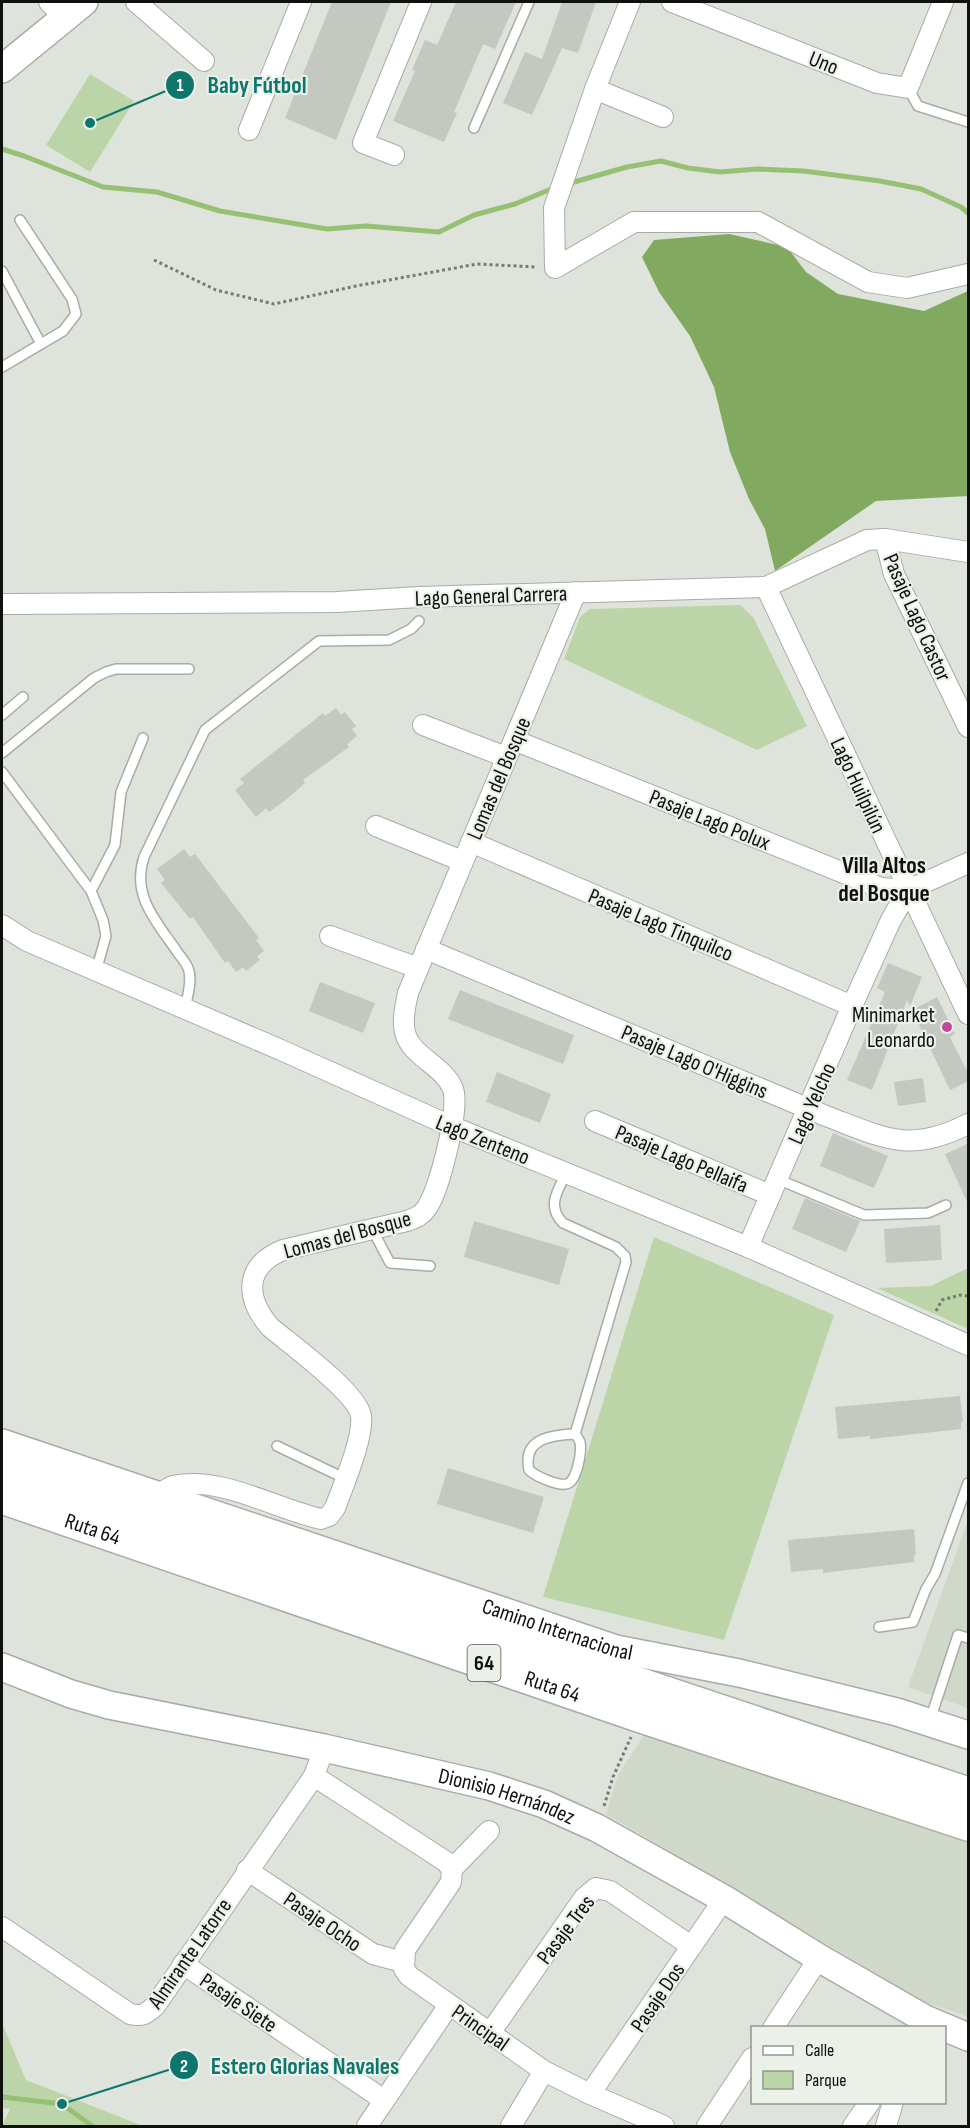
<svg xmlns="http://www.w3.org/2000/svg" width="970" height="2128" viewBox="0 0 970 2128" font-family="'Sofia Sans Condensed',sans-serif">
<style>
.built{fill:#cfd8c9}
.green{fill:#bbd5a8}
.forest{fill:#81aa60}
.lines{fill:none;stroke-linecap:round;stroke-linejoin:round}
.stream{stroke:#96c175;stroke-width:5}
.building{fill:#c3c8c0}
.lane-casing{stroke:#a8aca5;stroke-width:12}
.street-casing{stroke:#a8aca5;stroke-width:22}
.secondary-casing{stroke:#a8aca5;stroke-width:30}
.highway-casing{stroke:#a8aca5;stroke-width:36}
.path{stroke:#777a75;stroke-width:3;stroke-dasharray:3 3;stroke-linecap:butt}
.lane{stroke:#fff;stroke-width:9}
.street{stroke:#fff;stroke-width:20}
.secondary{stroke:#fff;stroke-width:27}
.highway{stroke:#fff;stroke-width:33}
.poi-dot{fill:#c1479a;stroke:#ebf0e8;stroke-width:2}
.labels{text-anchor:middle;stroke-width:4.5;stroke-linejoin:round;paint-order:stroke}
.shield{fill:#ebf0e8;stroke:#525450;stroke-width:1.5}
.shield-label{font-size:21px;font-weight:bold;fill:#10110f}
.street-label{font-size:22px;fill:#10110f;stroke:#ebf0e8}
.poi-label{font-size:22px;fill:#10110f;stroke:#ebf0e8;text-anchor:end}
.neighbourhood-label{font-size:24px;font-weight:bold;fill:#10110f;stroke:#ebf0e8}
.leader{fill:none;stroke:#0f766e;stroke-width:2}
.callout-dot{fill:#0f766e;stroke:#ebf0e8;stroke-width:2}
.mark-label{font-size:18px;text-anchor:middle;font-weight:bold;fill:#fff}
.callout-label{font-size:24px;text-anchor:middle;font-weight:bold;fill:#0f766e;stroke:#ebf0e8;stroke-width:4.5;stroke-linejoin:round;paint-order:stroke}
</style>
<rect width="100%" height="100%" fill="#dee3db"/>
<g class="built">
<path d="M968,1520V1708L908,1687Z"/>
<path d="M648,1729L968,1840V2017L925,2002L606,1814L618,1775Z"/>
</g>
<g class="green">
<path d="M90,74L134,101L90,172L46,145Z"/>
<path d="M740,605L753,617L807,726L757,750L564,659L580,617L590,609Z"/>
<path d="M654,1237L834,1315L724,1640L543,1597Z"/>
<path d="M968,1268V1329L877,1288L931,1286Z"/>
<path d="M2,2023L26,2080L143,2126H2L10,2109L2,2108Z"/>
</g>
<path class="forest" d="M729,234L787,247L806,272L838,294L924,311L968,291V496L876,501L775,571L765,529L749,499L730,452L714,387L690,336L659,292L642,257L654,240Z"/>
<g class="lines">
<g class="stream">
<path d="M2,149L24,156L103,187L157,192L220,211L327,229L366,226L439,232L474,215L515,204L556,187"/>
<path d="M567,184L627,167L661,161L688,168L720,172L757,169L804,171L880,181L921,189L961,207L968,213"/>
<path d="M2,2097L62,2104L92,2126"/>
</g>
</g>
<g class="building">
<path d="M332,2H391L336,140L285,118Z"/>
<path d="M456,2H516L495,49L483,44L454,112L457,113L444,142L393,121L415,71L412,70L425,40L437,45Z"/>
<path d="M562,2H596L578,53L562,48L532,115L503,103L525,52L542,59Z"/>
<path d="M336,708L341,715L345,712L356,726L352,729L357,736L347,744L349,747L303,780L305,783L287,799L269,812L266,808L256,817L235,790L244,783L240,779L323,713L325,716Z"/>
<path d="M184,849L190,857L195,854L259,938L256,940L264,951L257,956L260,960L246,971L243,967L236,972L228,961L225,963L193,917L190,919L161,883L165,880L157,869Z"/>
<path d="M888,963L922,977L910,1006L907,1000L872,1090L847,1080L885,992L877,988Z"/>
<path d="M320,982L375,1003L363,1033L309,1011Z"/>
<path d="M460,990L574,1035L563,1064L448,1019Z"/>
<path d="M937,997L955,1034L950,1037L969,1075V1081L950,1090L912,1010Z"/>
<path d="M497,1072L551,1094L540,1123L486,1102Z"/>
<path d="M923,1078L926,1102L898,1106L894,1082Z"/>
<path d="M833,1133L888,1156L874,1188L820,1166Z"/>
<path d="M969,1143V1206L945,1154Z"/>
<path d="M805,1198L860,1221L846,1252L792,1229Z"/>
<path d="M474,1221L569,1249L559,1285L464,1257Z"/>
<path d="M940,1225L942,1260L886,1263L884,1229Z"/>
<path d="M960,1396L963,1422H961V1429L870,1439V1436L838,1439L835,1407Z"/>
<path d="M448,1468L544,1497L533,1533L437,1504Z"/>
<path d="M914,1529L916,1555H914V1562L823,1573V1569L791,1572L788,1540Z"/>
</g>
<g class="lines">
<g class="lane-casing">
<g id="lane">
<path d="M908,88L918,106L968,122"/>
<path d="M474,128L529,2"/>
<path d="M2,271L41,344"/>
<path d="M2,367L63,331L76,314L72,299L20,220"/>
<path d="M2,715L23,697"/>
<path d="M2,753L94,678L106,672L116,669H189"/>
<path d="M2,772L91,891L103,920L106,936L96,971"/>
<path d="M91,891L115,845L121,792L143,738"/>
<path d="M185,1009C187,998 193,979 188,968C186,963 181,957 178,953C157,922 131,896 144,857L205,730L319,641L389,640L411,629L419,621"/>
<path d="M567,1172C558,1190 546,1206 563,1223L616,1247L625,1256L626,1262L575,1434"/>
<path d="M777,1179L864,1215L928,1213L946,1205"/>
<path d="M372,1229L390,1263L430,1266"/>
<path d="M575,1434C577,1436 579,1440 580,1442C582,1452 577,1478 569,1483C561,1488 535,1476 529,1470C522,1438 552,1435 575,1434Z"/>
<path d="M277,1446L346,1479"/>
<path d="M879,1627L913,1622L926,1589L935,1574L968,1483"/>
<path d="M930,1720L958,1635L968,1638"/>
</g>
</g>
<g class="street-casing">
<g id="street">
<path d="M49,2L65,18"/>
<path d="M136,2L204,61"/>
<path d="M630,2L595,89L554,208L555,268L634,222H758L868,282L907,288L968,274"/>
<path d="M672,2L877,83L908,88L943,2"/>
<path d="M595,89L663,117"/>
<path d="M249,130L301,2"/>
<path d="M394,155L363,143L421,2"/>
<path d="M885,539L894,574L968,727"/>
<path d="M766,587L968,1014"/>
<path d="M2,604L337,602L419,597L766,587L867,540L885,539L968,552"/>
<path d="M423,725L506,757"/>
<path d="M514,740L881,888L908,890"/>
<path d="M376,826L462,861"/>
<path d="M471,842L852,1006"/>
<path d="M2,925L27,941L281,1050L453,1127L748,1247L968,1345"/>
<path d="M330,936L418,968"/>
<path d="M426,949L826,1116C884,1138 909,1154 968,1124"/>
<path d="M595,1121L770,1195"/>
<path d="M748,1247L852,1006L890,922L908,890L968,863"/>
<path d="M157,1495C162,1492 168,1488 173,1486C219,1475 276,1509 321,1519L329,1516L335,1508C343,1486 364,1437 361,1416C358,1393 290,1344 270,1327C245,1298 244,1266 283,1250L407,1221C415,1218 421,1216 426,1209C439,1192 460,1109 453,1089C442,1062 405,1056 404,1025C403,1014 406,1003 408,993L576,592"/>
<path d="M314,1776L445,1861L452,1869"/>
<path d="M489,1831L452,1869L451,1882L405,1950L404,1969L409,1976L544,2071L590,2094L664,2126"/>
<path d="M247,1870L373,1954L403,1962"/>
<path d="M2,1927L130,2014C142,2017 146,2014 155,2006L314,1776L324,1748"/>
<path d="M183,1964L384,2100"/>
<path d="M773,2028L819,1958"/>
<path d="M490,2033L584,1898L596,1888L610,1891L691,1946"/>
<path d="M590,2094L724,1899"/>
<path d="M367,2126L449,2005"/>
<path d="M511,2126L544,2071"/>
<path d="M707,2126L752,2058"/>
<path d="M853,2126L870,2102"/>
<path d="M886,2126L893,2102"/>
</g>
</g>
<g class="secondary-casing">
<g id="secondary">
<path d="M2,69L84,2"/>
<path id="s1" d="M2,1443L616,1649L739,1673L897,1712L968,1735"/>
<path id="s2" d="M2,1667L71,1694L109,1705L324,1748L489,1786L544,1804L597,1828L724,1899L819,1958L925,2019L968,2037"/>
</g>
</g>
<g class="highway-casing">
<g id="highway">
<path d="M2,1472L968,1794"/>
<path id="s3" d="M2,1497L641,1716L968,1824"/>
</g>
</g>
<g class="path">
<path d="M154,260L216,290L274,304L356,286L477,264L536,267"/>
<path d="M936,1311L942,1300L960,1295L968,1296"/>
<path d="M604,1806L613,1777L631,1737"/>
</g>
<use href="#lane" class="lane"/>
<use href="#street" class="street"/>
<use href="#secondary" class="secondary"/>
<use href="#highway" class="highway"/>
</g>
<circle class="poi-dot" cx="947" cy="1027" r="6"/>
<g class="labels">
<rect class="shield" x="467.5" y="1645" width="33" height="36" rx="4.5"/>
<g class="shield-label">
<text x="484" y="1670">64</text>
</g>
<g class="street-label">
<text transform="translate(824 62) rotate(22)" y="8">Uno</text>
<text transform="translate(491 595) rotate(-2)" y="8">Lago General Carrera</text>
<text transform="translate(918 617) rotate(66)" y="8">Pasaje Lago Castor</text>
<text transform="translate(498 778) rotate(-67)" y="8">Lomas del Bosque</text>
<text transform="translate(859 785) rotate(65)" y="8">Lago Huilpilún</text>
<text transform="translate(710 819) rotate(22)" y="8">Pasaje Lago Polux</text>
<text transform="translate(661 924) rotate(23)" y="8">Pasaje Lago Tinquilco</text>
<text transform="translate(695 1061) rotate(23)" y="8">Pasaje Lago O'Higgins</text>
<text transform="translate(811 1103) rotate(-66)" y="8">Lago Yelcho</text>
<text transform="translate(483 1139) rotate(22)" y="8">Lago Zenteno</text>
<text transform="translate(682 1158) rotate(23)" y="8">Pasaje Lago Pellaifa</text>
<text transform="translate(347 1234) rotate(-15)" y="8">Lomas del Bosque</text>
<text dy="8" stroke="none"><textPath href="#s3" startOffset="96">Ruta 64</textPath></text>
<text dy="8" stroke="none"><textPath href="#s1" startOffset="586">Camino Internacional</textPath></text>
<text dy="8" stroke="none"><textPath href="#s3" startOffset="582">Ruta 64</textPath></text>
<text dy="8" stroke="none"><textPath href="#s2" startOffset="522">Dionisio Hernández</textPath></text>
<text transform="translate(323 1921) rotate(34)" y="8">Pasaje Ocho</text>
<text transform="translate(565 1929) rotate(-53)" y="8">Pasaje Tres</text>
<text transform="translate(189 1953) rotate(-55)" y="8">Almirante Latorre</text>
<text transform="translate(657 1997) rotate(-56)" y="8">Pasaje Dos</text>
<text transform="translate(239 2002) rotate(34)" y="8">Pasaje Siete</text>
<text transform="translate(481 2027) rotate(35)" y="8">Principal</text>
</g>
<g class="poi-label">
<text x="935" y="1022">Minimarket<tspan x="935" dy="25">Leonardo</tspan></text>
</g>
<g class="neighbourhood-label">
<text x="884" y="873">Villa Altos<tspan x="884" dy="28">del Bosque</tspan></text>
</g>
</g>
<path class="leader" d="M90 123L180 85M62 2104L184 2065"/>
<g class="callout-dot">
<circle cx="90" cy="123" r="6"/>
<circle cx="62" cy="2104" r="6"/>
<circle cx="180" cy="85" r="15"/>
<circle cx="184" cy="2065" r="15"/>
</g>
<g class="mark-label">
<text x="180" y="91">1</text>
<text x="184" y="2072">2</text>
</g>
<g class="callout-label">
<text x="257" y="93">Baby Fútbol</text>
<text x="305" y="2074">Estero Glorias Navales</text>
</g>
<rect width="970" height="2128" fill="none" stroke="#10110f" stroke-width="6"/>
<rect x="751" y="2026" width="195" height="78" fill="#ebf0e8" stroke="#939791" stroke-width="1.5"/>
<rect x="763" y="2046" width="30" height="9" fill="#ffffff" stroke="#939791" stroke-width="1.5"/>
<text x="805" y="2056" font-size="18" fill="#10110f">Calle</text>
<rect x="763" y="2071" width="30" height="18" fill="#bbd5a8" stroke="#939791" stroke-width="1.5"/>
<text x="805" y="2086" font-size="18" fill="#10110f">Parque</text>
</svg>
